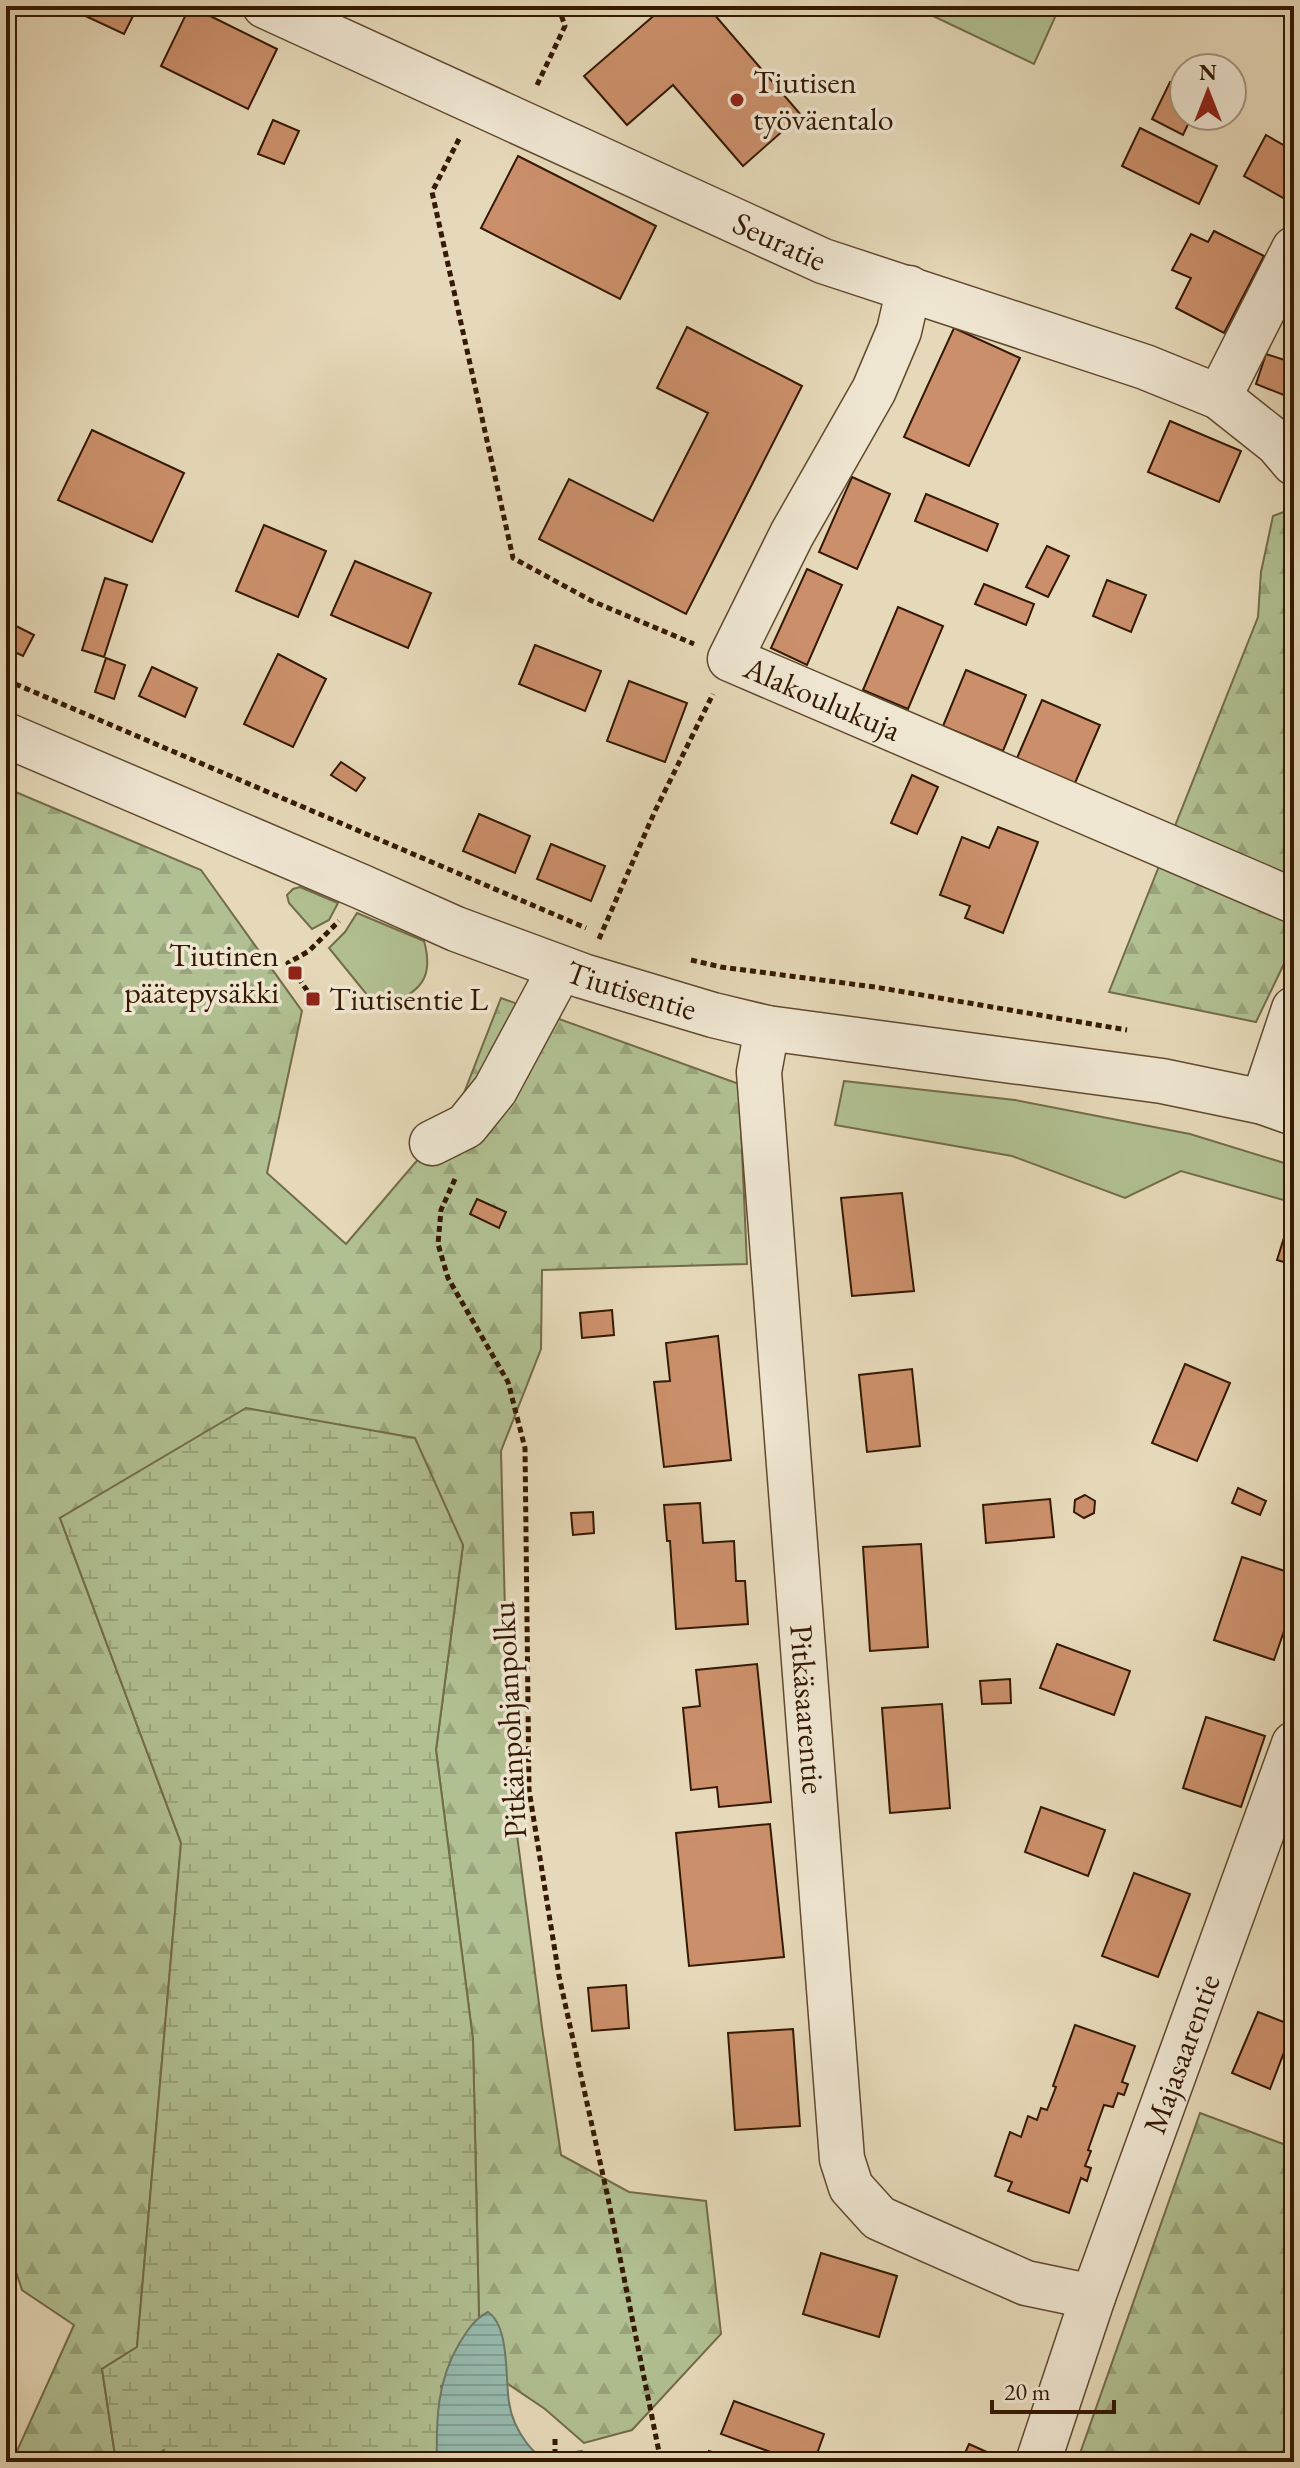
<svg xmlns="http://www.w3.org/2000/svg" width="1300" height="2468" viewBox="0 0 1300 2468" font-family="'EB Garamond',serif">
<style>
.grass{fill:#b1c092;stroke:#736c49;stroke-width:2}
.forest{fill:url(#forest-firs);stroke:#736c49;stroke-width:2}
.wetland{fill:url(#wetland-marsh);stroke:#736c49;stroke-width:2}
.water{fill:url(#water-rules);stroke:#6f7a68;stroke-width:2}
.building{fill:#cb906b;stroke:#351900;stroke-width:2}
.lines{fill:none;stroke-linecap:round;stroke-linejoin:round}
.minor-casing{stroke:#61492e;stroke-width:47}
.path{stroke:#351900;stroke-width:5;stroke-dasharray:6 4;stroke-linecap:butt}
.minor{stroke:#efe6d2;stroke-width:44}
.poi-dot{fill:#8f2418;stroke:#efe6d2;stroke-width:3}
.labels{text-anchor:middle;stroke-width:7;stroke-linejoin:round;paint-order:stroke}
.poi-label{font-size:32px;fill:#351900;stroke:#efe6d2;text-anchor:start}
.street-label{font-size:32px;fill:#351900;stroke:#efe6d2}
</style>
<defs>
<pattern id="forest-firs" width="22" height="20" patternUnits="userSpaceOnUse" patternTransform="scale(2)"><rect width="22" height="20" fill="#b1c092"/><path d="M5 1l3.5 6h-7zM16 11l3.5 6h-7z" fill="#99a47c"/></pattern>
<pattern id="wetland-marsh" width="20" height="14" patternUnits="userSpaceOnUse" patternTransform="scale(2)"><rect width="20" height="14" fill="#b1c092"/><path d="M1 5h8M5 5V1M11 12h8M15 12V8" fill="none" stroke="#99a47c"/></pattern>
<pattern id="water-rules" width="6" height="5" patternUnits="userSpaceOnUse" patternTransform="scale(2)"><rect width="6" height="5" fill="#96baae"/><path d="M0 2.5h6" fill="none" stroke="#829f94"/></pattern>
</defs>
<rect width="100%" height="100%" fill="#e6d9b9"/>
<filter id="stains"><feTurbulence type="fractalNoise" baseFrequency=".0025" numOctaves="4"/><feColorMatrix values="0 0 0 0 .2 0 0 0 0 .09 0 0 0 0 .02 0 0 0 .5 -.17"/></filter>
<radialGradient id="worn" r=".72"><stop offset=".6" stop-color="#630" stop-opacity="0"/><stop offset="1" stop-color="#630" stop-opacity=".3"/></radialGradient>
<g class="grass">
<path d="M912,6H1060L1034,64Z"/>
<path d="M300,887L338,903L329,920L312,929L289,903L287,895L293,889Z"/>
<path d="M357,913L424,941C435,980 419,991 386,1007L372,1001L329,948L345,932Z"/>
<path d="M844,1081L1015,1100L1190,1134L1294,1166V1203L1181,1171L1125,1198L1012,1156L835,1125Z"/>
</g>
<g class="forest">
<path d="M1294,508V943L1256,1022L1109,992L1258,617L1261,572L1273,516Z"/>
<path d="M6,788L201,870L302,1011L267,1173L346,1244L455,1116L501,998L739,1084L747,1264L542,1270L541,1349L501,1451L509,1773L542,2027L561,2155L629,2192L706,2201L721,2334L632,2430L584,2443L545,2409L480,2365L473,2040L436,1750L463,1545L60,1518L181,1843L137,2347L102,2369L116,2462H12L74,2325L22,2290L6,2242Z"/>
<path d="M1200,2113L1294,2148V2462H1077Z"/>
</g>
<path class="wetland" d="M246,1408L415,1438L463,1545L436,1750L473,2040L480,2365L441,2386L460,2462H166L164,2450L144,2462H116L102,2369L137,2347L181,1843L60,1518Z"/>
<path class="water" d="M488,2312C510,2327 505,2378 509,2402C511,2417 517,2430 526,2442C531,2449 537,2456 545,2458C557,2461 570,2451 582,2451L594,2462H437C436,2420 437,2381 459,2344C467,2331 474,2319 488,2312Z"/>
<g class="building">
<path d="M64,6H138L124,34Z"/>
<path d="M190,6L277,49L248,109L161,66Z"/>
<path d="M665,6H707L801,115L743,166L673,85L627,125L584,76Z"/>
<path d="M1170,82L1184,89V116H1192L1183,135L1152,119Z"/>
<path d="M273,120L299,131L284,164L258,154Z"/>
<path d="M1140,128L1217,166L1199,204L1122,166Z"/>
<path d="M1266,135L1294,151V204L1244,176Z"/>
<path d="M518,156L656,226L620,299L481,228Z"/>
<path d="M1214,231L1264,256L1224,333L1176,308L1191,278L1172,270L1191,234L1208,242Z"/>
<path d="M687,327L802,386L686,614L539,539L569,479L653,521L708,413L657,388Z"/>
<path d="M954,328L1020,358L969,466L904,437Z"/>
<path d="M1266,354L1294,363V399L1256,384Z"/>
<path d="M1170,421L1241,451L1219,502L1148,472Z"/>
<path d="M92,430L184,473L152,542L58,500Z"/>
<path d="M852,477L890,494L857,569L819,552Z"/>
<path d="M926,494L998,524L987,551L915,521Z"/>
<path d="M264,525L326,551L298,617L236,591Z"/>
<path d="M1047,546L1069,556L1048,597L1026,587Z"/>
<path d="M355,561L431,593L408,648L331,615Z"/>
<path d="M807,569L842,585L807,665L771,648Z"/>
<path d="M105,578L127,585L104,657L82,650Z"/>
<path d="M1107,580L1146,595L1131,632L1093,616Z"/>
<path d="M984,584L1034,604L1026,625L975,604Z"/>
<path d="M898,607L943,626L908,709L863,690Z"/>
<path d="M6,621L34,635L23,656L6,648Z"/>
<path d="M535,645L601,671L585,711L519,684Z"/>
<path d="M278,654L326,679L293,747L244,724Z"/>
<path d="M106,658L125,665L114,699L95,692Z"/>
<path d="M152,667L197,688L185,717L139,696Z"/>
<path d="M966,670L1026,695L1003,751L943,726Z"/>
<path d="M629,681L687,703L665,762L607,741Z"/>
<path d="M1042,700L1100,725L1075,783L1017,758Z"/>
<path d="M341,762L365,778L356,791L331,775Z"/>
<path d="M912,775L938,787L917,834L891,823Z"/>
<path d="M479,814L530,836L515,873L463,851Z"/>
<path d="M998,827L1038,842L1003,933L965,918L970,906L940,895L962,837L989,848Z"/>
<path d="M551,844L605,866L591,901L537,879Z"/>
<path d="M902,1193L914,1291L852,1296L841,1198Z"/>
<path d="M477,1199L506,1212L499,1228L470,1214Z"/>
<path d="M1292,1212H1294V1265L1277,1260Z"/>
<path d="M612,1310L614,1335L582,1338L580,1313Z"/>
<path d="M718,1336L731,1460L664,1467L654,1382L670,1381L666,1343Z"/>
<path d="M1185,1364L1230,1383L1197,1461L1152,1443Z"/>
<path d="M912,1369L920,1446L867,1452L859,1375Z"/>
<path d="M1238,1488L1266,1501L1260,1515L1232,1503Z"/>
<path d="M1085,1495L1095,1501L1094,1513L1084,1518L1074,1512L1075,1500Z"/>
<path d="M1050,1499L1054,1537L986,1543L983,1505Z"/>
<path d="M700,1503L703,1543L734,1541L736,1581H745L748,1624L676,1629L670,1541H667L664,1505Z"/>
<path d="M593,1512L594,1533L573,1535L571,1513Z"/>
<path d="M921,1544L928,1647L870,1651L863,1547Z"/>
<path d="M1242,1557L1294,1574V1602L1274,1660L1214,1640Z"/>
<path d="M1057,1644L1130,1671L1114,1715L1040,1688Z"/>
<path d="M757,1664L771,1802L719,1807L717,1787L691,1790L683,1708L700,1706L696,1670Z"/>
<path d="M1010,1679L1011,1703L982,1704L980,1681Z"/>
<path d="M942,1704L950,1808L890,1813L882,1708Z"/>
<path d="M1206,1717L1265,1736L1241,1807L1183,1788Z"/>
<path d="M1041,1807L1105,1830L1088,1876L1025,1852Z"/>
<path d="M770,1824L784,1957L689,1966L676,1833Z"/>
<path d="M1134,1873L1190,1894L1158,1977L1102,1956Z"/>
<path d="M626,1985L629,2028L592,2031L588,1988Z"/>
<path d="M1258,2012L1294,2026L1270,2089L1232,2073Z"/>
<path d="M1075,2025L1135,2046L1122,2082L1128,2084L1124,2095L1118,2093L1113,2107L1104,2105L1088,2150L1091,2151L1085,2166L1091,2168L1087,2181L1081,2178L1069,2213L1008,2191L1012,2182L995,2176L1010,2132L1021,2137L1028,2116L1037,2120L1041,2108L1047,2110L1056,2087L1053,2086Z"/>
<path d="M793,2029L800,2126L735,2130L728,2033Z"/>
<path d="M821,2253L897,2276L879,2337L803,2314Z"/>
<path d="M734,2401L824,2434L814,2462H798L721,2434Z"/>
<path d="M969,2444L1009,2462H961Z"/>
<path d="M709,2451L741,2462H706Z"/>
</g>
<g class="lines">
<g class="minor-casing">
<g id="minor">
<path id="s1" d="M265,6L823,261L1145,367L1219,397L1277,443L1294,463"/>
<path id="s2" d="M909,288L899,331L874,390L792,534L730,659L1294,901"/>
<path d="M1219,397L1294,249"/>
<path id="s3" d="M6,735L362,887L456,929L583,976L713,1015L767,1028L1162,1081L1263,1102L1294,1113"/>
<path id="s4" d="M767,1028L759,1072L842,2159L851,2187L879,2218L1026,2283L1093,2297L1294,1744"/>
<path d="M1263,1102L1294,1009"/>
<path d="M432,1143L466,1126L495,1090L560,969"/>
<path d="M1038,2462L1093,2297"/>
</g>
</g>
<g class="path">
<path d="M537,85L565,26L558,6"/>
<path d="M459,139L432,192L513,558L592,601L694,644"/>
<path d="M6,680L586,928"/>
<path d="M599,939L655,811L713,694"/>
<path d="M691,960L721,967L875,987L1127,1030"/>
<path d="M313,999L288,963L309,951L339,921"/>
<path d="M455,1179L441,1210L438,1244L448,1278L508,1382L525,1448L529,1790L559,1976L608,2198L661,2462"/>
<path d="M555,2439V2462"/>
</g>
<use href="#minor" class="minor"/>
</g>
<g class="poi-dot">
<circle cx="737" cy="100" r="8"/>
<rect x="287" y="965" width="16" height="16" rx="4"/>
<rect x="305" y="991" width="16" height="16" rx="4"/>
</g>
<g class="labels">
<g class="poi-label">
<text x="753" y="93">Tiutisen<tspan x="753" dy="37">työväentalo</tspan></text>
<text x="279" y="966" text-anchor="end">Tiutinen<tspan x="279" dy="37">päätepysäkki</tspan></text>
<text x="329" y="1010">Tiutisentie L</text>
</g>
<g class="street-label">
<text dy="11" stroke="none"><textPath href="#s1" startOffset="566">Seuratie</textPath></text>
<text dy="11" stroke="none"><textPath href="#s2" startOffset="514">Alakoulukuja</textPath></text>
<text dy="11" stroke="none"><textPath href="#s3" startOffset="676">Tiutisentie</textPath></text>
<text dy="11" stroke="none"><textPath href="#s4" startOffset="684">Pitkäsaarentie</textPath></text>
<text transform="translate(509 1720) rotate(-93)" y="11">Pitkänpohjanpolku</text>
<text dy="11" stroke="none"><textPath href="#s4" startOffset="1694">Majasaarentie</textPath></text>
</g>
</g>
<rect width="1300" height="2468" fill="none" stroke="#e6d9b9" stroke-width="32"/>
<rect x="8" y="8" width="1284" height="2452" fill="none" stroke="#351900" stroke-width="4"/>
<rect x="16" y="16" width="1268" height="2436" fill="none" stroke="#351900" stroke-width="2"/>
<g transform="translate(1208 92)"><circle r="38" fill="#efe6d2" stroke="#a5947e" stroke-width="2"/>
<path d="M0-6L14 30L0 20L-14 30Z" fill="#8f2418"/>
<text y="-12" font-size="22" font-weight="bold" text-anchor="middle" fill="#351900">N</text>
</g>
<path d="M992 2400v12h122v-12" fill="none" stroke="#351900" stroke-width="4"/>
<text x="1004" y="2400" font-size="24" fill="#351900" stroke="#efe6d2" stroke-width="6" paint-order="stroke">20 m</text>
<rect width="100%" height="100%" filter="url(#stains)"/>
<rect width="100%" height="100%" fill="url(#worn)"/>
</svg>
